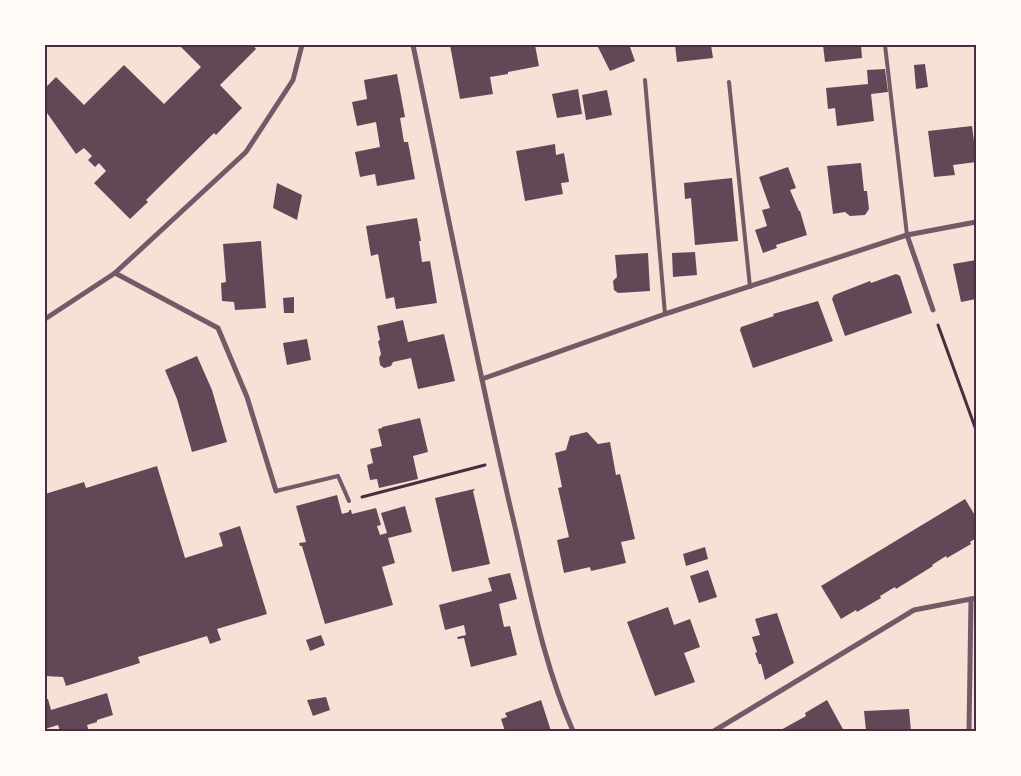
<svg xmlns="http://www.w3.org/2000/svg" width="1021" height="776" viewBox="0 0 1021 776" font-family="Barlow,sans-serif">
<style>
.building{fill:#644757}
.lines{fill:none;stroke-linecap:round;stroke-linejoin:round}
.path{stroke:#4a2c40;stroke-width:3}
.service{stroke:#755966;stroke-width:4}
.minor{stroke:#755966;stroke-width:5}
.neatline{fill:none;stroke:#4a2c40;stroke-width:2}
</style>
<rect width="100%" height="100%" fill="#f7e1d7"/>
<g class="building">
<path d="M179,45H253L256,49L220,85L242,108L216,135L214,133L146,200L148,202L130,219L94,183L106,171L99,163L95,167L88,160L92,156L84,148L76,154L45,110V88L56,77L84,105L124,65L164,104L201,67Z"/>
<path d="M450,45H535L539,66L508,72V74L490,77L493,94L460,99Z"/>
<path d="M597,45H634L630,47L635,61L610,71Z"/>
<path d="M675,45H711L713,58L677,62Z"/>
<path d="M823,45H861L862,58L825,62Z"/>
<path d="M925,64L928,87L916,89L914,65Z"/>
<path d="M885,69L888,92L871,94L874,121L837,126L835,108L828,109L826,88L868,84L867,70Z"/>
<path d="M397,74L405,117L400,118L404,142H408L415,179L377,186L375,174L360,177L355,152L380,147L376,122L357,126L352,102L367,99L364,80Z"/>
<path d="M578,89L582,114L557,118L552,94Z"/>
<path d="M607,90L612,115L586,120L582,95Z"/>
<path d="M972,126L974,141L976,140V162L953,165L955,175L934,177L928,131Z"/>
<path d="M555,144L556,155L564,153L569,182L561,183L563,194L525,201L516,151Z"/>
<path d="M861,163L864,191H867L869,209L865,215L850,216L845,212L833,214L827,166Z"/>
<path d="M788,167L796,188L790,190L799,211H800L807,235L776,245L777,248L763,253L755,230L767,226L762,210L770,208L759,177Z"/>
<path d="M732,178L738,241L695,245L691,198L685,199L684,183Z"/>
<path d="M277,183L302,195L297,220L273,208Z"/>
<path d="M417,218L421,241H419L422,262L430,261L437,303L396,309L394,297L386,299L378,254L371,256L366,226Z"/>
<path d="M261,241L266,308L235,310L234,302L222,301L221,283L226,282L223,244Z"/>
<path d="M695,252L697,275L673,277L672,253Z"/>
<path d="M648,253L650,291L618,293L614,290L613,281L617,277L615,255Z"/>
<path d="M976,260V299L961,302L953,264Z"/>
<path d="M896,274L900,276L912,313L845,336L832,299L834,295L870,281L871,283Z"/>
<path d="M294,297V313H284L283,298Z"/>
<path d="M818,301L833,341L753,368L740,330L741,327L774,316L773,314Z"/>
<path d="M403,320L408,342L444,334L455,381L418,389L411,358L393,362L391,366L384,368L380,365L379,358L381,354L378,341L380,340L377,326Z"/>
<path d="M307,339L311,360L287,365L283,343Z"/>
<path d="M197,356L212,390L227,442L192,452L177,399L165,370Z"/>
<path d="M420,418L428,452L413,456L418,479L379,488L377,479L370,480L367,465L373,463L370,449L382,446L378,429L382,428V427Z"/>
<path d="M587,432L598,444L610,442L616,475L620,474L635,539L621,542L626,563L591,571L590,567L564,573L557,540L569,537L558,488L562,487L555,453L566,450L570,436Z"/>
<path d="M157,466L185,558L223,546L219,533L240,526L267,614L217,629L221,640L210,644L207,636L138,657L140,663L66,686L63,677L45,676V494L84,482L86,488Z"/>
<path d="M474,489L475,490L473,491L490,564L452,572L435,498Z"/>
<path d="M337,495L342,514L349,512V510H351L352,514L376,508L381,525L377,526L380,535L387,533L381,513L405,506L412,532L388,538L395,563L382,567L393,605L325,624L302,546H300L299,543L306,542L296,506Z"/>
<path d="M965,499L976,517V538L970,542L971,544L947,558L946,556L932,565L933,566L896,589L895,587L880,596L881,598L857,612L856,610L841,619L821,586Z"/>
<path d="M705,547L708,559L686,566L683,554Z"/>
<path d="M708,570L717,597L699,603L690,576Z"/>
<path d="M510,573L517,599L499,604L504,627L510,626L517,655L471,667L464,638L458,639L457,637L466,635L464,625L445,630L439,605L492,591L488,578Z"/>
<path d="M668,607L674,625L690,619L700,647L684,653L695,682L655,696L627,622Z"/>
<path d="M777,613L794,663L765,680L761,664H759L755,653L757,652L752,637L760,635L755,619Z"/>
<path d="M321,635L325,645L310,651L306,640Z"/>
<path d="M107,693L113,715L97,720V722L87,725L89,731H60L58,725L45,729V699H48L51,710Z"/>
<path d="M326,697L330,710L313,716L307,700Z"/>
<path d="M541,700L551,731H505L501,719L507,717L505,713Z"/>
<path d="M827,700L844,731H779L806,716L805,713Z"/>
<path d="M909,709L911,731H866L864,711Z"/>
</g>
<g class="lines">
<g class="path">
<path d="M938,325L976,430"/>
<path d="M362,497L485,465"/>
</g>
<g class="service">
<path d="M885,45L907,235"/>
<path d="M645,80L665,314"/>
<path d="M729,82L750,287"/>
<path d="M276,491L338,476L349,501"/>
</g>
<g class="minor">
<path d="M413,45C445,200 475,356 511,510C529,584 542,661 573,731"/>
<path d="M907,235L933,310"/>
<path d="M115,273L218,328L247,397L276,491"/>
<path d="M45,319L115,273L246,152L293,80L302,45"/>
<path d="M482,379L665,314L907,235L976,222"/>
<path d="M714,731L914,610L976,598"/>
<path d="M969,731L971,599"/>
</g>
</g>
<rect width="1021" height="776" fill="none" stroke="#fffaf5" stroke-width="92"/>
<rect x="46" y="46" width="929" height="684" class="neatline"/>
</svg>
